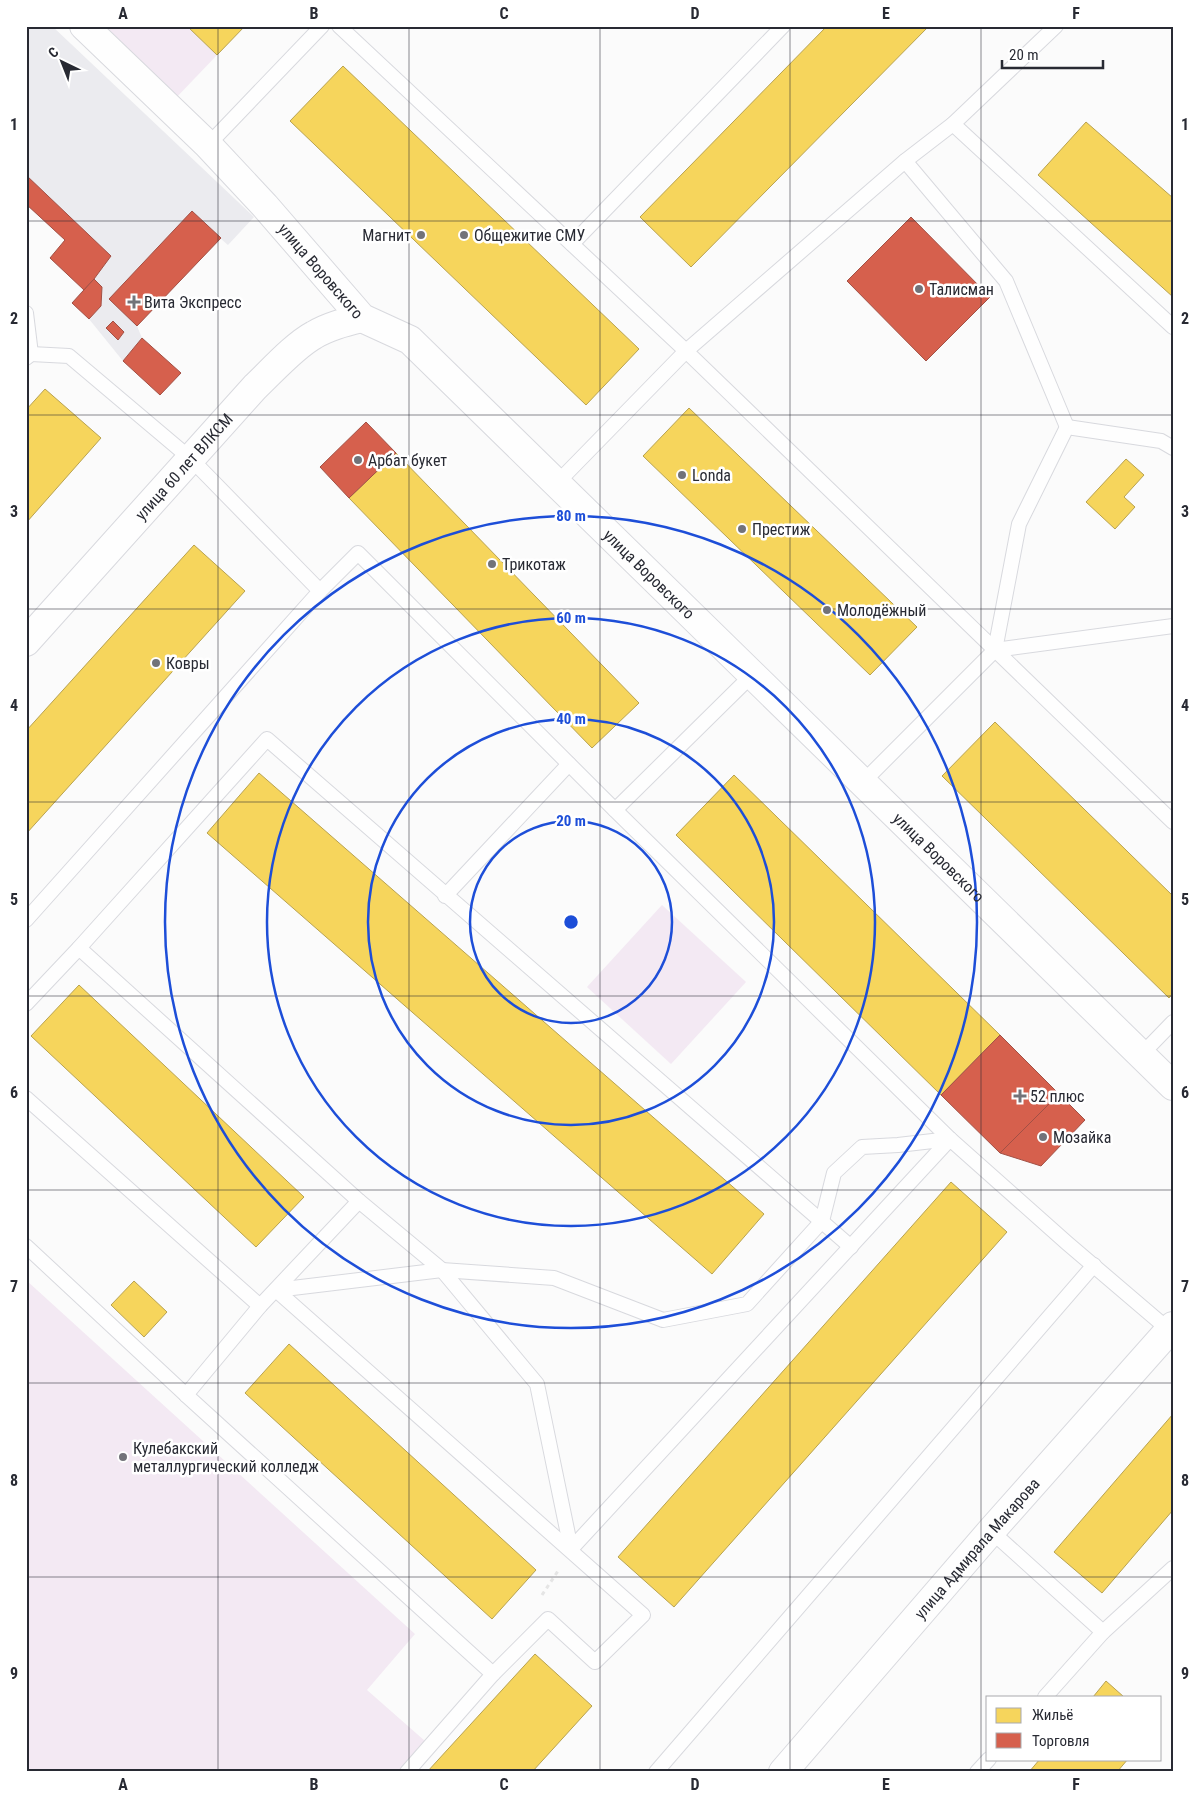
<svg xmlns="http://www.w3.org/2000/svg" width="1199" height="1798" viewBox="0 0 1199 1798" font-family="'Roboto Condensed',sans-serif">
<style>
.built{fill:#ebebef}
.green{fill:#f3e9f3}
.homes{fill:#f6d55c;stroke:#b8a250}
.shops{fill:#d6604d;stroke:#a25045}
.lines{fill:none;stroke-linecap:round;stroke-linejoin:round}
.lane-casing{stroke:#d8d9de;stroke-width:16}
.street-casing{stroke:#d8d9de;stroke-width:30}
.secondary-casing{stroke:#d8d9de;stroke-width:30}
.path{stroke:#e5e5e5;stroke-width:3;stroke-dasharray:4 4;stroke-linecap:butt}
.lane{stroke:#fefefe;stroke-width:14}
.street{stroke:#fefefe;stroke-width:28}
.secondary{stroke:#fefefe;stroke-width:28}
.grid{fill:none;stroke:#282a33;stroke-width:1;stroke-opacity:0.55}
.ring{fill:none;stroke:#1d4ed8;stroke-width:2.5}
.poi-dot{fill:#727379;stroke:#fff;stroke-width:2}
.labels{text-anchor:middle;stroke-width:5;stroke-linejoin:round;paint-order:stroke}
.poi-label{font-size:16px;fill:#282a33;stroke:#fff;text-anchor:start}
.street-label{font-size:16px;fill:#282a33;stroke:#fff}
.centre{fill:#1d4ed8;stroke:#fff;stroke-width:2.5}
.ring-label{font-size:15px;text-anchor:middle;font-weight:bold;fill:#1d4ed8;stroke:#fff;stroke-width:5;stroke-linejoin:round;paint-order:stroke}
.neatline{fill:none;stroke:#282a33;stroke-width:2}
.grid-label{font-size:16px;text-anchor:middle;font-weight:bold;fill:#282a33}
</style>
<rect width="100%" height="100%" fill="#fbfbfb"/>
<path class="built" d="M26,26H52L254,217L228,245L220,238L137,326L142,338L123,361L89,319L72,303L83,289L50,258L65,240L26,204Z"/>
<g class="green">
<path d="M96,26H187L217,55L173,101Z"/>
<path d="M662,905L746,982L671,1064L587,987Z"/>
<path d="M26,1280L415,1634L367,1690L425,1741L397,1772H26Z"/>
</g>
<g class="homes">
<path d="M187,26H245L217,55Z"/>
<path d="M827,26H929L691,267L640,217Z"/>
<path d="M343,66L639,349L586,405L290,121Z"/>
<path d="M1086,122L1173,198V297L1038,175Z"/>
<path d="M45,389L101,438L26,523V410Z"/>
<path d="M689,408L917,627L870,675L643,456Z"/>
<path d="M396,453L639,703L592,748L349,498Z"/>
<path d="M1126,459L1144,475L1124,497L1135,507L1115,529L1086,502Z"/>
<path d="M194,545L245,591L26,834V731Z"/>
<path d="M995,722L1173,896V993L1169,998L942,776Z"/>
<path d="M259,773L764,1214L712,1274L207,833Z"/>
<path d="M734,775L1000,1035L941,1095L676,835Z"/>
<path d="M79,985L304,1197L256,1247L31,1036Z"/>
<path d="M951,1182L1007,1232L674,1607L618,1557Z"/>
<path d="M134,1281L167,1312L144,1337L111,1305Z"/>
<path d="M289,1344L536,1570L492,1619L245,1393Z"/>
<path d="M1173,1414V1510L1102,1593L1054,1552Z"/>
<path d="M535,1654L592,1706L532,1772H427Z"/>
<path d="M1106,1681L1124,1697H1093Z"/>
<path d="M1040,1759H1128L1117,1772H1029Z"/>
</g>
<g class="shops">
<path d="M26,175L111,256L94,279L84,290L50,258L65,240L26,204Z"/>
<path d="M192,211L221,238L137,326L109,299Z"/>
<path d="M911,217L990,297L926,361L847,281Z"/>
<path d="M94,279L102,287L101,306L89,319L72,303Z"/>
<path d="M113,321L124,332L118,340L106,328Z"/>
<path d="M142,338L181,373L160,395L123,361Z"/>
<path d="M366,422L396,453L349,498L320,467Z"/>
<path d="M1000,1035L1059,1094L1000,1153L941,1095Z"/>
<path d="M1059,1094L1085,1120L1041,1166L1000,1153Z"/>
</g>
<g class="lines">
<g class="lane-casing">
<g id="lane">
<path d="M339,26L686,351L1173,822"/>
<path d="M953,124L1173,327"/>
<path d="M208,145L322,26"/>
<path d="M905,161L1006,281L1067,427"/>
<path d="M572,244L783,26"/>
<path d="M26,313L31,354L26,358"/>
<path d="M557,483L686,351L905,161L953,124L1056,26"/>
<path d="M320,591L358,553L615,810L950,1139"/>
<path d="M995,650L1173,626"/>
<path d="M862,783L995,650L1019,524L1067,427L1161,441L1173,448"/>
<path d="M615,810L752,675"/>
<path d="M445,896L569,764"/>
<path d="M26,920L320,591L191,459L69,356L31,354"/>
<path d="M79,948L267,739L851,1247"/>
<path d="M26,1004L79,948L359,1201L260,1306L186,1395L26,1246"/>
<path d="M1141,1055L1173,1022"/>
<path d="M26,1098L260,1306"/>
<path d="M359,1201L442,1270L537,1384L571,1549"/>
<path d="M276,1290L643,1615L595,1662L548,1619L493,1674L407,1772"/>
<path d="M276,1290L442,1270L554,1278L663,1320L747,1304L822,1221L834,1173L862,1147L898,1145L950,1139"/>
<path d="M186,1395L493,1674"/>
<path d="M991,1531L1103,1632L1173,1568"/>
<path d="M571,1549L950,1139L1067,1243L1169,1330"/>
<path d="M1045,1697L1103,1632"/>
<path d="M656,1772L1094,1265"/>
<path d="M977,1772L989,1759"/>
</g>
</g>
<g class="street-casing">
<g id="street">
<path id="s1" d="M84,26L208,145L265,206L362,318L410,340L1173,1086"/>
<path id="s2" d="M26,642L255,387C272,371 294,346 314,335C329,326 346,322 362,318"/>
</g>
</g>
<g class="secondary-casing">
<g id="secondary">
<path id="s3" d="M783,1772L991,1531L1173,1326"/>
</g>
</g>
<path class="path" d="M542,1595L558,1571"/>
<use href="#lane" class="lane"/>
<use href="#street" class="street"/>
<use href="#secondary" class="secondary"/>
</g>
<path class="grid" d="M218,26V1772M409,26V1772M600,26V1772M790,26V1772M981,26V1772M26,221H1173M26,415H1173M26,609H1173M26,802H1173M26,996H1173M26,1190H1173M26,1383H1173M26,1577H1173"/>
<g class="ring">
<circle cx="571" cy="922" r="101"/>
<circle cx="571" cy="922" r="203"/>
<circle cx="571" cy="922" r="304"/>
<circle cx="571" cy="922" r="406"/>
</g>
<g class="poi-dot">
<circle cx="421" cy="235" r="5"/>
<circle cx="464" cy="235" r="5"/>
<circle cx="919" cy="289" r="5"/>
<path d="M131.5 294.5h5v5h5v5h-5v5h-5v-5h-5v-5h5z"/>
<circle cx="358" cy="460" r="5"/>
<circle cx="682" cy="475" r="5"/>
<circle cx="742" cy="529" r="5"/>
<circle cx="492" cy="564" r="5"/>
<circle cx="827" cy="610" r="5"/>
<circle cx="156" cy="663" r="5"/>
<path d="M1017.5 1088.5h5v5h5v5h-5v5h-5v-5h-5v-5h5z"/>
<circle cx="1043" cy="1137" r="5"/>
<circle cx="123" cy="1457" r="5"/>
</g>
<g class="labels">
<g class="poi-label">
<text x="411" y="241" text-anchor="end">Магнит</text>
<text x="474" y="241">Общежитие СМУ</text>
<text x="929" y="295">Талисман</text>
<text x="144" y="308">Вита Экспресс</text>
<text x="368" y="466">Арбат букет</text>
<text x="692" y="481">Londa</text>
<text x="752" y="535">Престиж</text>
<text x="502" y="570">Трикотаж</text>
<text x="837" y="616">Молодёжный</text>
<text x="166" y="669">Ковры</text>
<text x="1030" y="1102">52 плюс</text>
<text x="1053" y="1143">Мозайка</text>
<text x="133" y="1454">Кулебакский<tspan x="133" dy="18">металлургический колледж</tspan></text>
</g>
<g class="street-label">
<text dy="6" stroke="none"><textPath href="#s1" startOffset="341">улица Воровского</textPath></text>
<text dy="6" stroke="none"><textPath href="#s2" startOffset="236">улица 60 лет ВЛКСМ</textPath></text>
<text dy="6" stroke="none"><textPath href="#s1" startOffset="791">улица Воровского</textPath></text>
<text dy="6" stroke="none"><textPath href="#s1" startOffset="1196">улица Воровского</textPath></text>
<text dy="6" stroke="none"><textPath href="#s3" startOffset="296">улица Адмирала Макарова</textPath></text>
</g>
</g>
<circle cx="571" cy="922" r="8" class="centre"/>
<g class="ring-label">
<text x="571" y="521">80 m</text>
<text x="571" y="623">60 m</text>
<text x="571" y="724">40 m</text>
<text x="571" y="826">20 m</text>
</g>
<rect width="1199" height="1798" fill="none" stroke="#ffffff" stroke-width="55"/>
<rect x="986" y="1696" width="175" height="65" fill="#ffffff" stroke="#a9aaad"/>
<rect x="996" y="1708" width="25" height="15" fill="#f6d55c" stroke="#a9aaad"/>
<text x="1032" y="1720" font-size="15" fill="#282a33">Жильё</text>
<rect x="996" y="1733" width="25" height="15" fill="#d6604d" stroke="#a9aaad"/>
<text x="1032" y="1746" font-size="15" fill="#282a33">Торговля</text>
<g transform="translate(62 62) rotate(317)" stroke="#ffffff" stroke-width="4" paint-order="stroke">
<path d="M0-4L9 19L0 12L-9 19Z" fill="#282a33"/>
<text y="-8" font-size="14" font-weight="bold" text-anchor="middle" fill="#282a33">С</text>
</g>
<path d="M1002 60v8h101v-8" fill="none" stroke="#282a33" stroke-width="2.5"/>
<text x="1009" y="60" font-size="15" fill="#282a33" stroke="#ffffff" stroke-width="4" paint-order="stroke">20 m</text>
<rect x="28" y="28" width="1144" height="1742" class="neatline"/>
<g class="grid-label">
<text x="123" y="19">A</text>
<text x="314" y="19">B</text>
<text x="504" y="19">C</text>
<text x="695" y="19">D</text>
<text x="886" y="19">E</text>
<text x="1076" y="19">F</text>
<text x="14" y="130">1</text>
<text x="1185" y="130">1</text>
<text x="14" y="324">2</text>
<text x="1185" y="324">2</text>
<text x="14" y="517">3</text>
<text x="1185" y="517">3</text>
<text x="14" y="711">4</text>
<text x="1185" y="711">4</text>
<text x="14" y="905">5</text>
<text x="1185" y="905">5</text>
<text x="14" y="1098">6</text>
<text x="1185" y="1098">6</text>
<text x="14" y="1292">7</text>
<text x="1185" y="1292">7</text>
<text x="14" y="1486">8</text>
<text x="1185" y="1486">8</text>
<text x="14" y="1679">9</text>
<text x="1185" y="1679">9</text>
<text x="123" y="1790">A</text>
<text x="314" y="1790">B</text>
<text x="504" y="1790">C</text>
<text x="695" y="1790">D</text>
<text x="886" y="1790">E</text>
<text x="1076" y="1790">F</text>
</g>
</svg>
